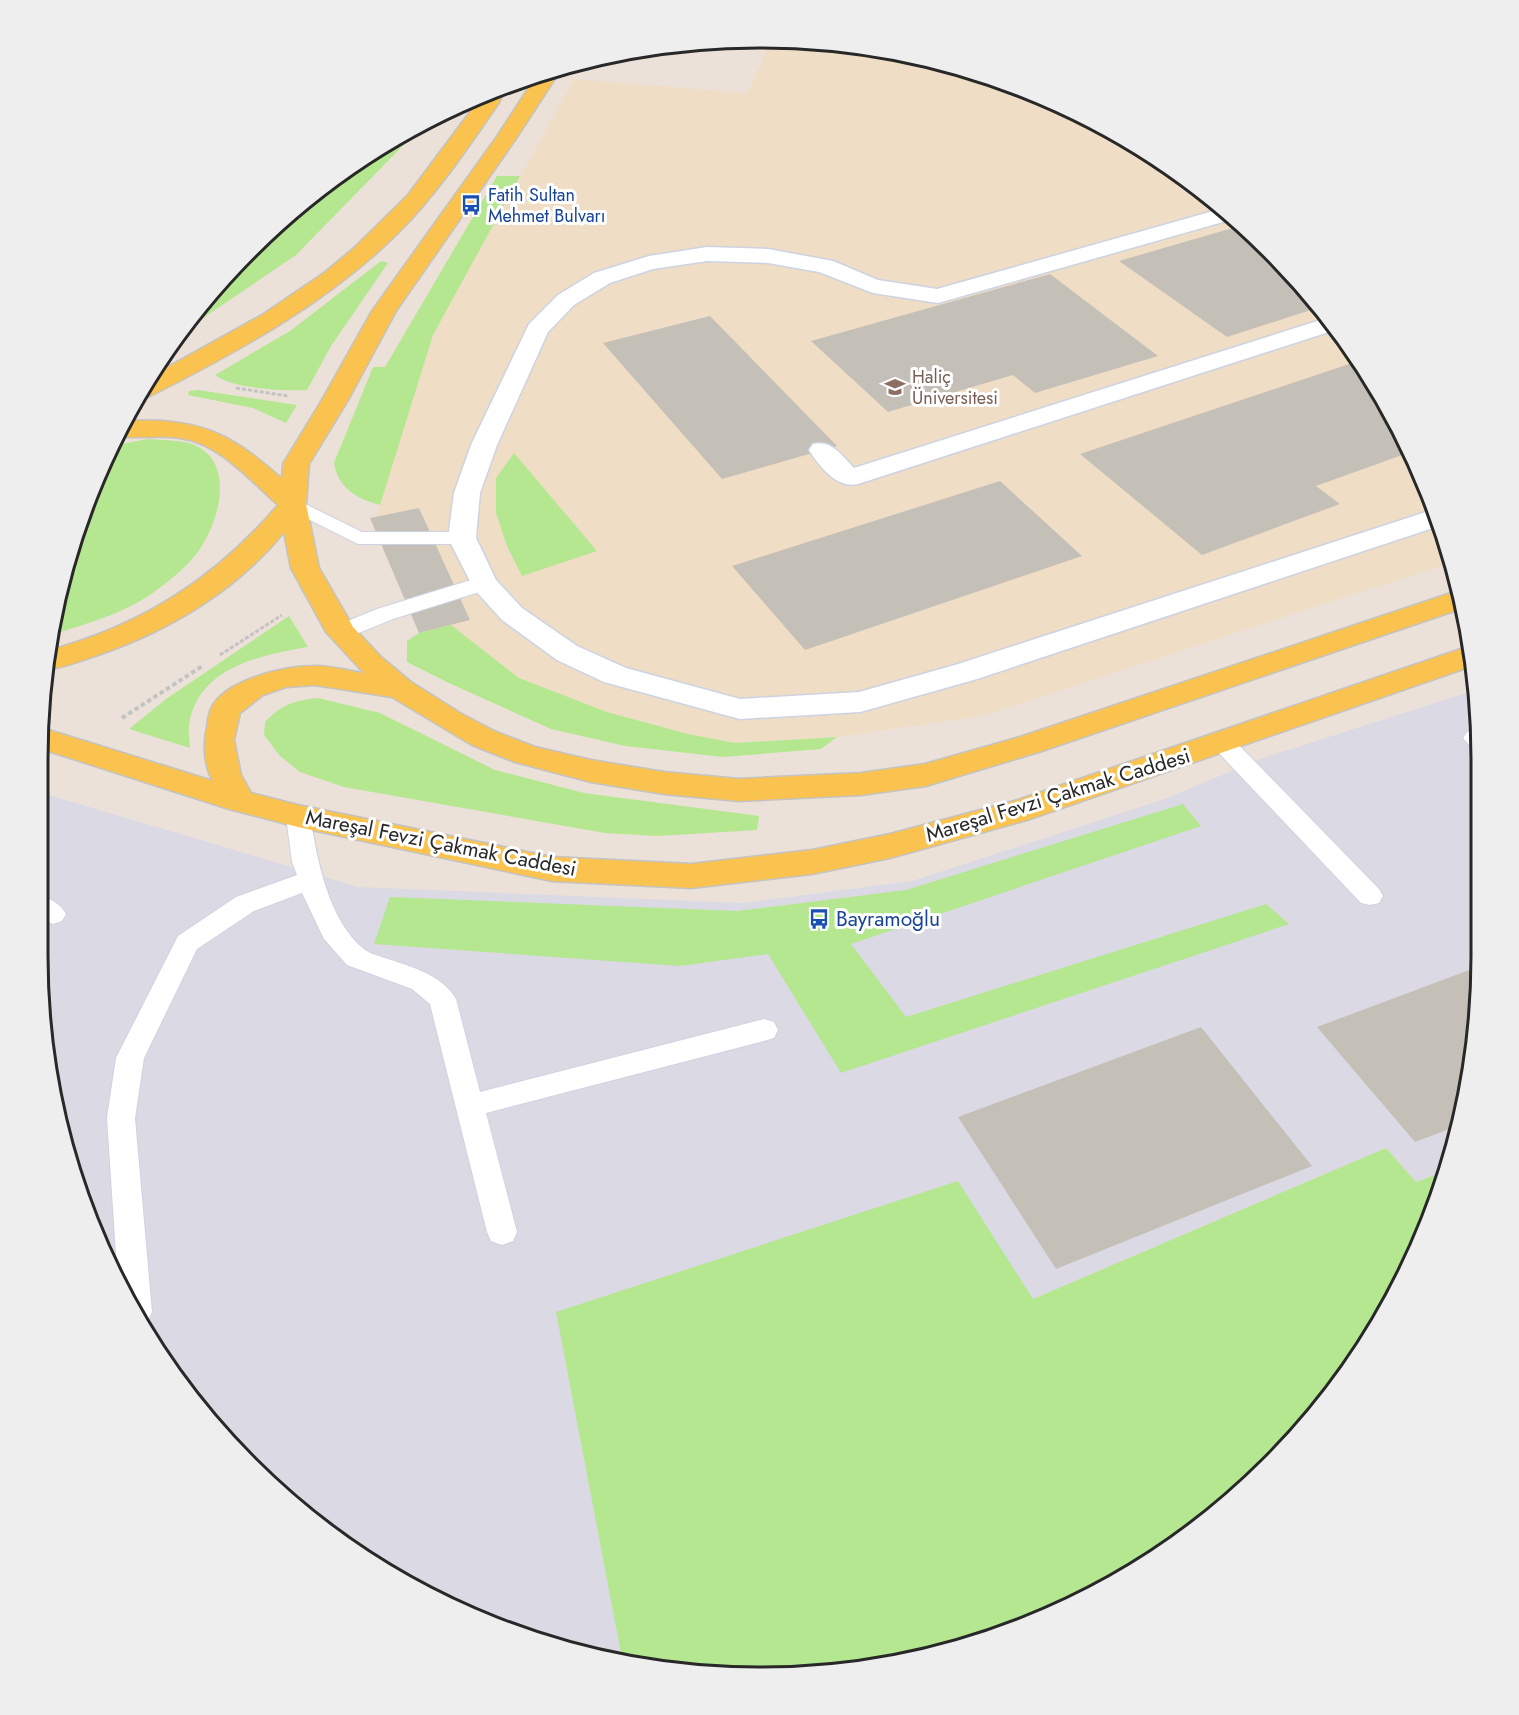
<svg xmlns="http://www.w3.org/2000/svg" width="1519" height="1715" viewBox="0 0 1519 1715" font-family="Jost,sans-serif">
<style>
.industrial{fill:#dbd9e3}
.education{fill:#efdec5}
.green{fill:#b4e790}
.building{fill:#c5c0b7}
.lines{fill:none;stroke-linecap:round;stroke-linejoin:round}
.lane-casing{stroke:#cdd3e2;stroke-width:2}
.street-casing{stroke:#cdd3e2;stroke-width:3}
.primary-casing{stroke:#c3c3c3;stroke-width:3}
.path-far1{stroke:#c3c3c3;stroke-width:3;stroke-dasharray:4 2;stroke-linecap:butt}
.path{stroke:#c3c3c3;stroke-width:4;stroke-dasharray:4.5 3;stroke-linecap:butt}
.lane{fill:#fff;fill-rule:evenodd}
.street{fill:#fff;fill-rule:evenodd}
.primary{fill:#fac34f;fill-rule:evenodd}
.labels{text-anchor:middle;stroke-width:6;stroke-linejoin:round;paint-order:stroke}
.far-transit-label{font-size:18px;fill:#164399;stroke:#fff;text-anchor:start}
.far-education-label{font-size:18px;fill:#785e54;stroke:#fff;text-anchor:start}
.street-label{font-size:21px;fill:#282828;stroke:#fff}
.transit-label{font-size:21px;fill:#164399;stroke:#fff;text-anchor:start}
.rim{fill:none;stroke:#282828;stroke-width:3}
</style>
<rect width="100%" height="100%" fill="#ece1d8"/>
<path class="industrial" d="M1476,690L1480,713V1003L1457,1142L1446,1171L1416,1182L1386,1148L1033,1299L556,1312L623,1664L483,1622L320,1529L216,1431L112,1275L62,1142L38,956L39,792L358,887L743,903L912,881L1162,800L1263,758Z"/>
<path class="education" d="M771,41L853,44L991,76L1120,134L1235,216L1332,320L1407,440L1453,562L982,716L837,737L735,743L688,734L607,712L519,678L451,625L377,513L433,335L574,79L747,93Z"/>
<g class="green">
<path d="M429,119L296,255L181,333L217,283L320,187Z"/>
<path d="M497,176H520L433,335L380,505C357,499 338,488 334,463L373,367H385Z"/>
<path d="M381,261L388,263L331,346L307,390C285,391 233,389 215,375L290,331Z"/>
<path d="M198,390L297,405L286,423L253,408L188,395L189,391Z"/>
<path d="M148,439C160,440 176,440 189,443C234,457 222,512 203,544C192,563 172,579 154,592C124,614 84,624 49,636L51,619L92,484L111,446Z"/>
<path d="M514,453L597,551L522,576L507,546L496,513V478Z"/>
<path d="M289,616L308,647C261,655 198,667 189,725C188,732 190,740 190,748L129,729L166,699Z"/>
<path d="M451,625L519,678L607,712L688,734L735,743L837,737L821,749L723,757L625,746L551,729L451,684L407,662V641L419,633Z"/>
<path d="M318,698L380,713L495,770L584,793L759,816L757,830L657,836L605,833L344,787L300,772L280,756L264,735L265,722C281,705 295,700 318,698Z"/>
<path d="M1183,804L1201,826L851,944L906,1017L1266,904L1289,924L841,1073L768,954L680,966L374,944L390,897L737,911L906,890Z"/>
<path d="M1386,1148L1416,1182L1446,1171L1407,1275L1332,1395L1235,1499L1079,1603L947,1653L806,1676L623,1664L556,1312L958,1181L1033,1299Z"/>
</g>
<g class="building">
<path d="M1243,225L1320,307L1227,337L1119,261Z"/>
<path d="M1050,274L1158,356L1035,393L1013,375L888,412L811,341Z"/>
<path d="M710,316L837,446L722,479L603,343Z"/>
<path d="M1358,361L1407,440L1415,461L1405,454L1316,486L1340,504L1202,555L1080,454Z"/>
<path d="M1000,481L1082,556L805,650L732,566Z"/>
<path d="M419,508L470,620L419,633L370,518Z"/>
<path d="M1480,966V1003L1460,1125L1415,1142L1317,1027Z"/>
<path d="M1201,1027L1312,1166L1056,1269L958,1117Z"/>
</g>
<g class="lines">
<g class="lane-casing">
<g id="lane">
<path d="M293,498L362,532H462L470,533L473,538L470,543L462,544H358L286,508L283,504L286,500Z"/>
<path d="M484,576L492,578L495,583L492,588L393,619L349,637L341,639L333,637L330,632L333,627L377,609Z"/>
<path d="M1475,730L1480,731V750L1472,748L1463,738L1467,732Z"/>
<path d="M1222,734L1230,736L1379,889L1383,896L1379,903L1370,905L1361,903L1214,748L1210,742L1214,736Z"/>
<path d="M298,807L307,810L310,816C317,859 328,921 365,950C369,953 376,955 382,957C408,966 441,973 456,999L480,1092L764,1019L774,1022L778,1030L774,1038L764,1041L486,1113L517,1232L513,1241L502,1245L491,1241L487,1232L430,1004L412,989L347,965L324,939L302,893L254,911L197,949L144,1058L135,1118L152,1312L147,1322L144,1323L118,1284L107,1118L116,1058L178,936L236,897L297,875L292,862L286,816L289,810Z"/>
<path d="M38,895C49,898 60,903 66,914L62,921L53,924L38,917Z"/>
</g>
</g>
<g class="street-casing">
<g id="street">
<path d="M1224,208L1237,218L938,303L873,293L819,272L768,263L707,261L653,269L610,283L574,305L548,332L497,445L480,493L476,538L496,580L522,608L577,646L626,668L740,699L859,692L955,665L1426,512L1433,510L1439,526L977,679L871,709L860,712L740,719L604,682L557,660L502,620L474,589L448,538L454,493L471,445L529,324L558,295L594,273L649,256L707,247L768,249L833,261L878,280L937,289Z"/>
<path d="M1330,317L1338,329L858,484C837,489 820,467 809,450L813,444C832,440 841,455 854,468Z"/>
</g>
</g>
<g class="primary-casing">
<g id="primary">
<path d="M558,68L560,71L517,137L396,311L348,400L309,464L306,504L319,568L353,627L381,657L411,682L460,713L494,731L535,747L591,760L664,772L739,779L861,773L925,764L1020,737L1451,593L1460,591L1463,608L1042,751L926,786L861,795L739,801L664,794L591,782L515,762L472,745L392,697L315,685L286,687L263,695L240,713L234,740L241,775L251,793L298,805L552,857L691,864L812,850L890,834L1018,800L1461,649L1469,647L1472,666L1027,820L890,858L812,874L691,888L552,881L298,827L229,809L39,748V727L213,781C204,766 203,743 207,727C208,721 208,715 211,709C223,680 285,666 313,666C330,665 347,671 364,673L326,632L291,568L284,532C237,590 169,631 98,655C81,661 62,668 45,670L47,651C141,626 215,579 278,505C250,480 219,443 180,438C159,435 137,439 116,436L123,421C197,418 227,430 282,479L283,464L322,400L372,311L498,135L537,75Z"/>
<path d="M503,88L505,91L498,104C467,149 436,195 398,233C326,304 237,352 148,397L134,398L150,377L262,315L324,273L353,249L408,195L482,96Z"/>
</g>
</g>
<g class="path-far1">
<path d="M236,388L288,396"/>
<path d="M220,655L282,615"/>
</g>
<path class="path" d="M122,718L204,665"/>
<use href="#lane" class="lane"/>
<use href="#street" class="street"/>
<use href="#primary" class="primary"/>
</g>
<defs>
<g id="bus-bare" transform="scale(1.62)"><path d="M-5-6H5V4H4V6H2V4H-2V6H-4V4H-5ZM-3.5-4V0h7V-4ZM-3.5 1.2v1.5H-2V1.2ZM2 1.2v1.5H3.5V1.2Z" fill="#1a4fb4" stroke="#fff" stroke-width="2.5" paint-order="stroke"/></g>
<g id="university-bare" transform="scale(1.62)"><path d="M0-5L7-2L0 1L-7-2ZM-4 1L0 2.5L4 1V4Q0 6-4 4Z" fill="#8d6e63" stroke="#fff" stroke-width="2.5" paint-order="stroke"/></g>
</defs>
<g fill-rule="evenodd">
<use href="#bus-bare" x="471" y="205"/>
<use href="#university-bare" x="895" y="387"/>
<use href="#bus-bare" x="819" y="919"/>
</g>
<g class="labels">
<g class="far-transit-label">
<text x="488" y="201">Fatih Sultan<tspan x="488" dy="21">Mehmet Bulvarı</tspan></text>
</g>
<g class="far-education-label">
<text x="912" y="383">Haliç<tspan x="912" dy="21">Üniversitesi</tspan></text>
</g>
<g class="street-label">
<text transform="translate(1058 795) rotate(-17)" y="7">Mareşal Fevzi Çakmak Caddesi</text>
<text transform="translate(441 843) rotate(11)" y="7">Mareşal Fevzi Çakmak Caddesi</text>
</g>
<g class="transit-label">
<text x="836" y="926">Bayramoğlu</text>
</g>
</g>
<path d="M0 0H1519V1715H0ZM759 48H760A711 711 0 0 1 1471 759V956A711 711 0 0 1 760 1667H759A711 711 0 0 1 48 956V759A711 711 0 0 1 759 48Z" fill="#eee" fill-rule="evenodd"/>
<path class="rim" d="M759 48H760A711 711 0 0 1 1471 759V956A711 711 0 0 1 760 1667H759A711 711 0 0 1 48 956V759A711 711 0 0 1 759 48Z"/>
</svg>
